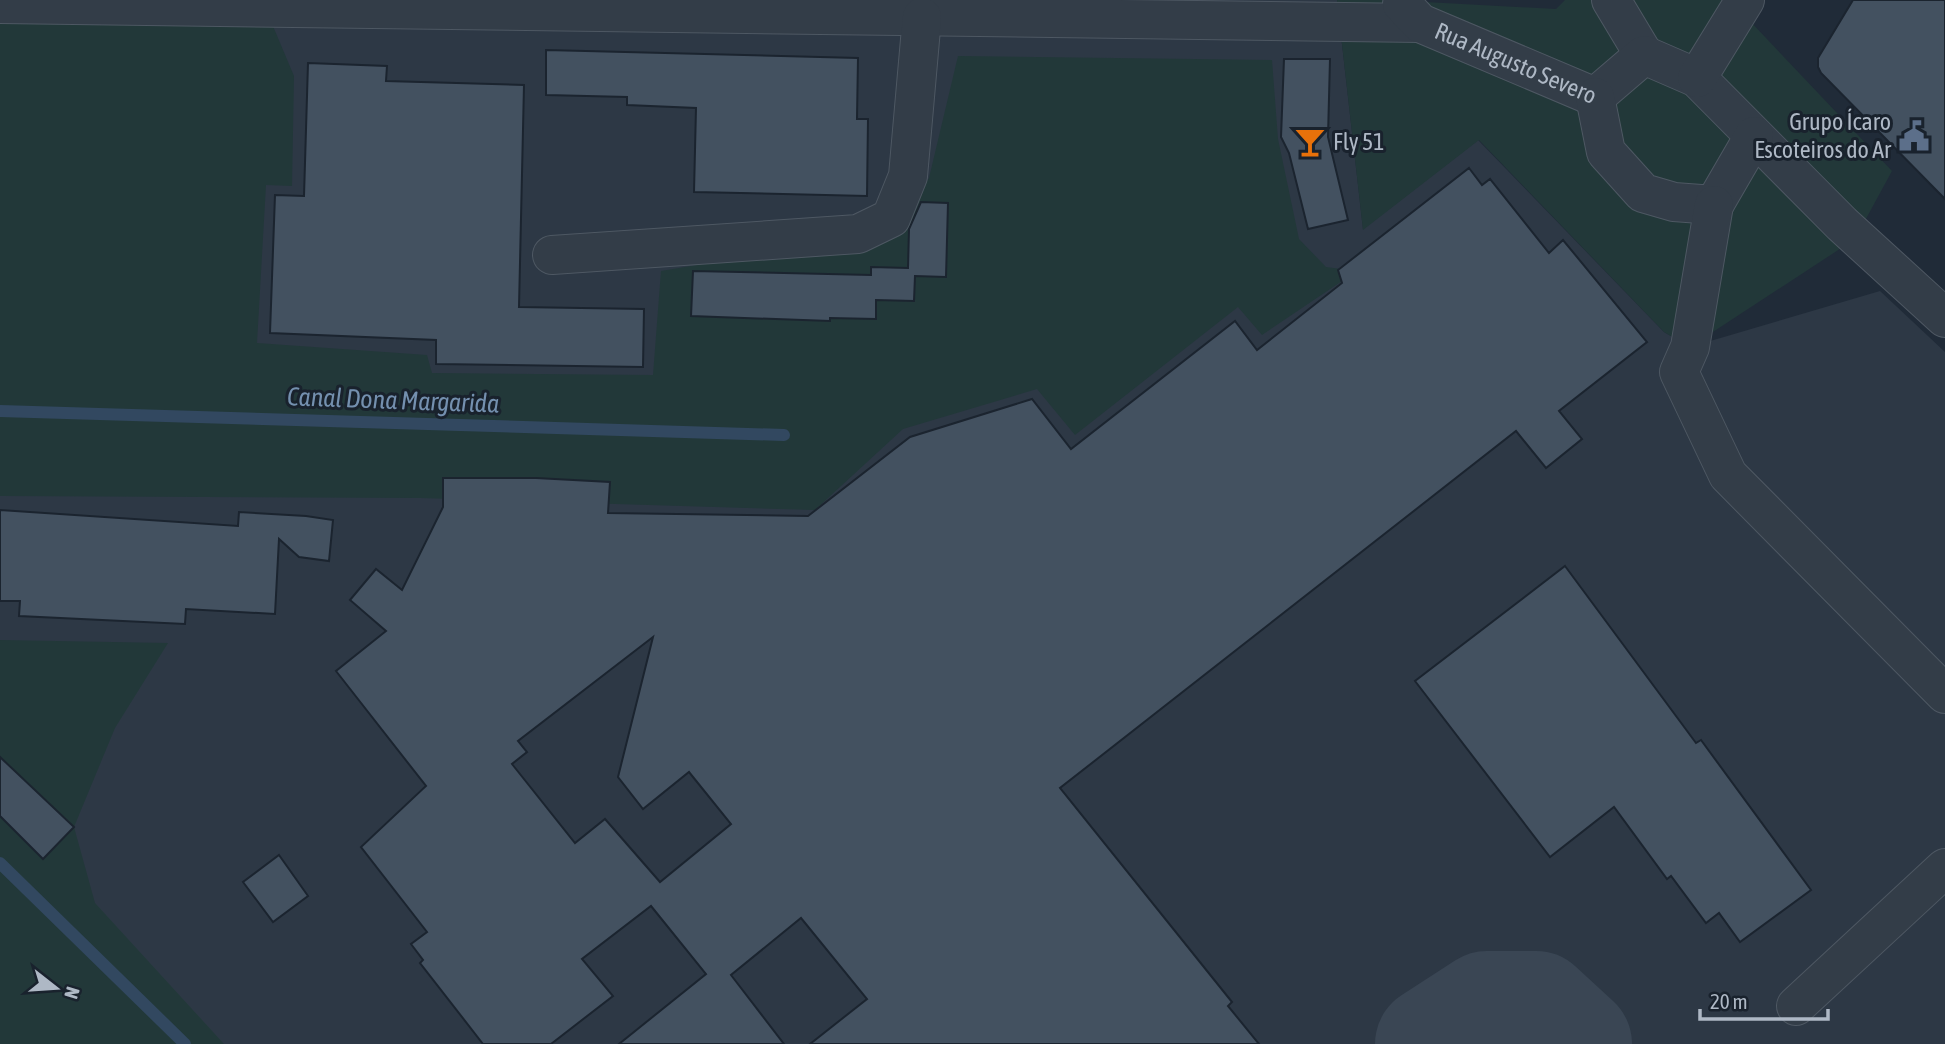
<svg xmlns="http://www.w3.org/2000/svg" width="1945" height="1044" viewBox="0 0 1945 1044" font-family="'Asap Condensed',sans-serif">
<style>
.airport{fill:#2d3845}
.green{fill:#223839}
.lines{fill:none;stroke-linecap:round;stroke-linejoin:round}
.stream{stroke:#324860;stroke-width:12}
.taxiway{stroke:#3a4654;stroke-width:116}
.building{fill:#435160;stroke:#1b242f;stroke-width:2;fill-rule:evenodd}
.minor-casing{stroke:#4e5863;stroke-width:40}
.minor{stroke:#333d48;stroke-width:38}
.labels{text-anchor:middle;stroke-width:6;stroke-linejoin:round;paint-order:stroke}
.street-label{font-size:24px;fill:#aeb8c5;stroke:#19222d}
.poi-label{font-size:24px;fill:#aeb8c5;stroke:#19222d;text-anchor:end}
.water-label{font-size:26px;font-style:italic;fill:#7490af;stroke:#19222d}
</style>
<rect width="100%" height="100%" fill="#202b38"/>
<path class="airport" d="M0,0H1337L1363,229L1478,140L1664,332L1690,347L1880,291L1945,352V1044H0Z"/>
<g class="green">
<path d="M1337,0H1389L1556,9L1565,0H1730L1892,171L1855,239L1690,347L1664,332L1479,140L1363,230Z"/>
<path d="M270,19L294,76L292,186L266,185L257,343L427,355L432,373L653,375L661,271L727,260L883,239L929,178L958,56L1272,60L1278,139L1299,239L1326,267L1357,271L1262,335L1238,307L1075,435L1037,389L903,429L815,510L420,498L0,496V20Z"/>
<path d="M0,640L168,643L115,728L74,827L95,903L224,1044H0Z"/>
</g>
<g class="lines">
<g class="stream">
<path d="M0,411L784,435"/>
<path d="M0,863L185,1044"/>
</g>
<path class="taxiway" d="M1433,1044L1487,1009H1536L1574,1044"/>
</g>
<g class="building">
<path d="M1853,0H1945V199L1821,73L1818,67V58Z"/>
<path d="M546,50L858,58L857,119H868L867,196L694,192L696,108L627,105V97L546,95Z"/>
<path d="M1284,59H1330L1328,137L1348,220L1308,229L1289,153L1281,137Z"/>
<path d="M308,63L387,66L386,81L524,85L519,307L644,309L643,367L436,364V340L270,333L275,195L304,196Z"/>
<path d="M1469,168L1482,185L1490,179L1549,253L1563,240L1647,342L1559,411L1582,439L1546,468L1516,431L1060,788L1232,1002L1228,1006L1259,1044H810L867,999L801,918L731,975L784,1044H619L706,974L651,906L582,959L613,996L551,1044H483L420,963L423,960L411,944L427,932L361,847L426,786L336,671L386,631L350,600L376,569L402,590L443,507V478H536L610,482L608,513L808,516L910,437L1032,399L1071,449L1235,321L1257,350L1342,283L1338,270ZM653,637L618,777L643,809L689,772L731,824L660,882L605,819L575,843L512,764L527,752L518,741Z"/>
<path d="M921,202L948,203L946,277L915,276L914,301L876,300V319L830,318V321L691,316L693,271L871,275V267L908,268L909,229Z"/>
<path d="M0,510L238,526L239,512L306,516L333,520L329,561L299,557L279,539L275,614L186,609L185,624L19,616L20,601H0Z"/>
<path d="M1565,566L1696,743L1701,740L1811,890L1740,942L1719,913L1706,923L1671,876L1667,879L1614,807L1550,857L1415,681Z"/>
<path d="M0,757L74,827L43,859L0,816Z"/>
<path d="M279,855L308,896L273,922L243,882Z"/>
</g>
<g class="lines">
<g class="minor-casing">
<g id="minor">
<path d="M1611,0L1644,55"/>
<path d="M0,4L1420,23"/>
<path id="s1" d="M1402,4L1420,23L1595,97L1644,55L1697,78L1842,224L1945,318"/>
<path d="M1697,78L1745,0"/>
<path d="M1595,97L1606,152L1643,193L1674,202L1714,205L1754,136"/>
<path d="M1714,205L1690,347L1679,372L1728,475L1945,694"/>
<path d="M552,255L858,234L891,218L908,176L922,17"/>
<path d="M1796,1006L1945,868"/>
</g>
</g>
<use href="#minor" class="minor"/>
</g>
<defs>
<g id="civic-bare" transform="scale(2.415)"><path d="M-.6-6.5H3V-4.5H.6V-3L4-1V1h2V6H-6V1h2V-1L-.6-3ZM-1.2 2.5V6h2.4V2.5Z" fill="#5c6f8a" stroke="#19222d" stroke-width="2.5" paint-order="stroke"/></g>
<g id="bar-bare" transform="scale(2.415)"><path d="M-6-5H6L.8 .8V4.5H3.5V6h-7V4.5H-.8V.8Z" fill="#e8710a" stroke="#19222d" stroke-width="2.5" paint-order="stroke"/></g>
</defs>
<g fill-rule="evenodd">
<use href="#civic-bare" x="1914" y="136"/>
<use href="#bar-bare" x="1310" y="142"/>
</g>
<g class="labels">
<g class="street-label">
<text dy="8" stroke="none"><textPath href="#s1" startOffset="130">Rua Augusto Severo</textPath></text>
</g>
<g class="poi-label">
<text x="1891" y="130">Grupo Ícaro<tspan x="1891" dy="28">Escoteiros do Ar</tspan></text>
<text x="1333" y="150" text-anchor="start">Fly 51</text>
</g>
<g class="water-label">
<text transform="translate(393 400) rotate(2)" y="9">Canal Dona Margarida</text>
</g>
</g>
<g transform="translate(56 988) rotate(107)" stroke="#19222d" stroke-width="5" paint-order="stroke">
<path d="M0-5L12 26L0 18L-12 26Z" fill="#aeb8c5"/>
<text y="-10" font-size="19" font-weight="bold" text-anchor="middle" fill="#aeb8c5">N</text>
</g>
<path d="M1700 1009v10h128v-10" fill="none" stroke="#aeb8c5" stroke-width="3.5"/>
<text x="1710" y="1009" font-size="21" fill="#aeb8c5" stroke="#19222d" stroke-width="5" paint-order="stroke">20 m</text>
</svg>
